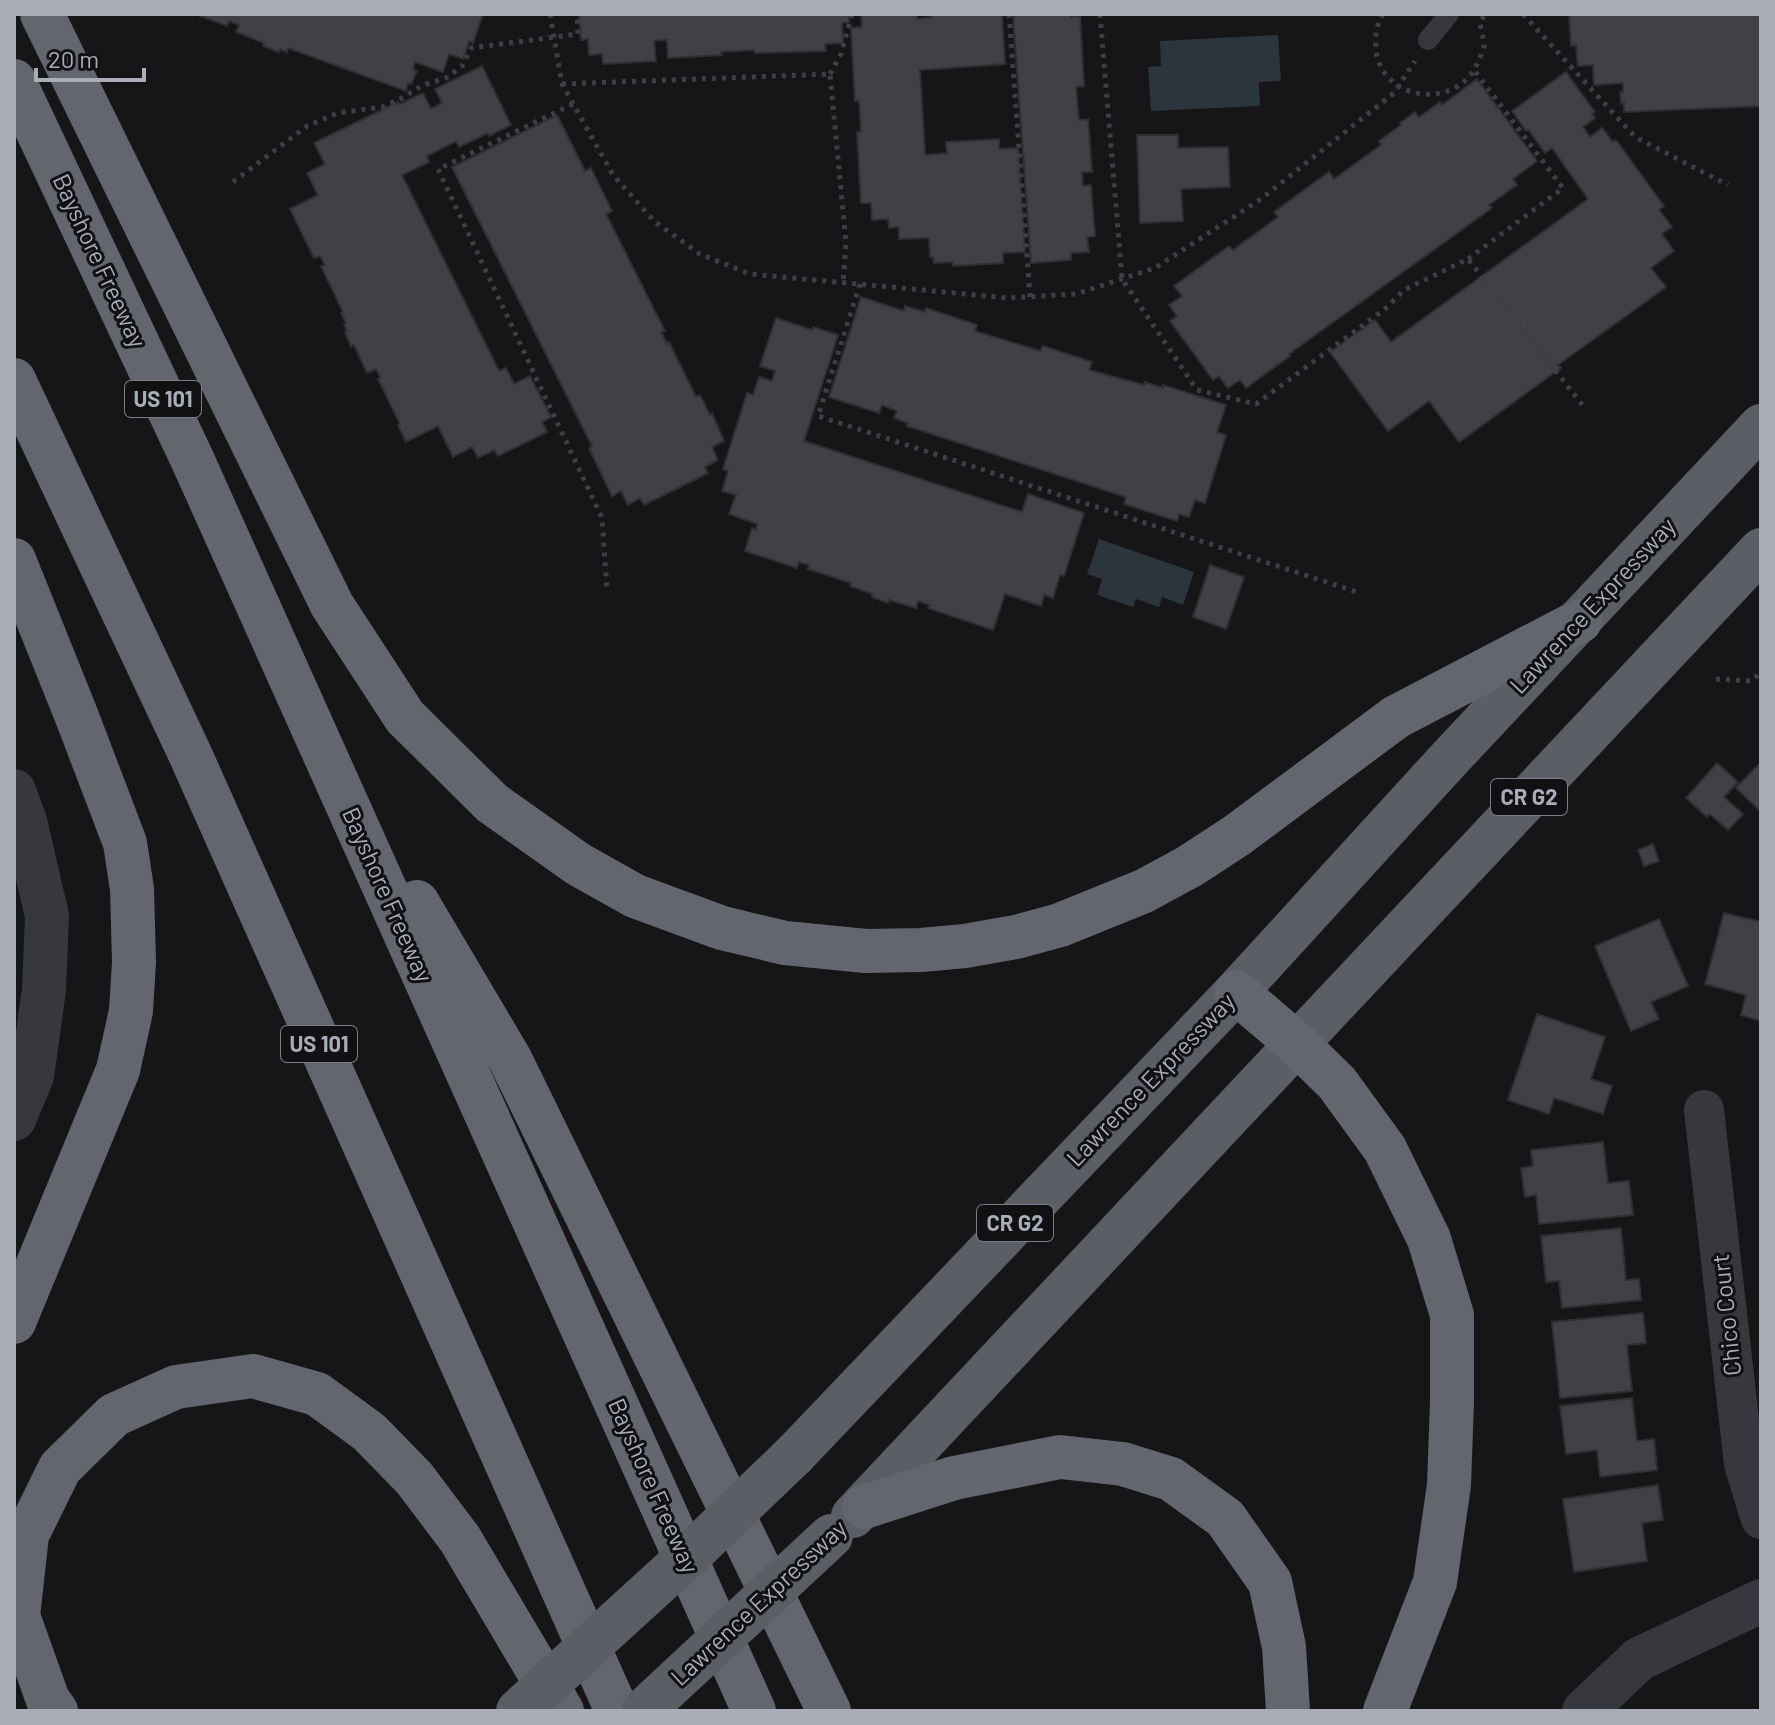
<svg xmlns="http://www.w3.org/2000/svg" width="1775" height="1725" viewBox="0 0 1775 1725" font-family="Barlow,sans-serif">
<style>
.water{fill:#2c353c}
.building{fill:#404145;stroke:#303034;stroke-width:2}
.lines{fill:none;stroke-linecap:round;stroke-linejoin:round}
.path{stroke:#3d3f44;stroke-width:5;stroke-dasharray:4 6;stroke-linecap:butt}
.service{stroke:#37383d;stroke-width:20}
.minor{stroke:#37383d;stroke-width:40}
.tertiary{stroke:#37383d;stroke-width:44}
.trunk{stroke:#5b5e65;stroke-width:44}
.motorway{stroke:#63666e;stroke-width:44}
.trunk-bridge{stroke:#5b5e65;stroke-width:44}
.labels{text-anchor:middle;stroke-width:6;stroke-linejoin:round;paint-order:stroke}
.shield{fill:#111113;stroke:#7b7e86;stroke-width:2}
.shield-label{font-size:22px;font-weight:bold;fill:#a8adb8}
.street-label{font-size:24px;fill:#a8adb8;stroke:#111113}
</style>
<rect width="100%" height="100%" fill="#161618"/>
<g class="water">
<path d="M1278,35L1281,81L1259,82L1260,106L1151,111L1148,67L1161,66L1160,41Z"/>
<path d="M1099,539L1194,572L1183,605L1162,597L1159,607L1136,599L1133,607L1097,595L1102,579L1087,574Z"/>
</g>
<g class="building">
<path d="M195,14H483L473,43L469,41L463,59L449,54L443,72L415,62L413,69L417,71L411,84L408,83L406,91L288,48L287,52L280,49L279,52L263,46L264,43L236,32L239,25L229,21L227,26Z"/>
<path d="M579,14H849V22L842,23L843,43L825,44L826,51L755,53L754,50L721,52L722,55L668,58L667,40L654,41L656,61L603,64L602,54L589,55L588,39L581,40Z"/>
<path d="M861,14H917V19L932,17V14L1002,15L1005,64L920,70L925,155L947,153L946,142L999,139V149L1018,148L1025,252L1003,253V263L953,266L952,262L934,263L933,257H930L929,238L899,239V227L889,228L888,219L872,220L871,203H861L857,132H861L859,100L855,101L851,28L862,27Z"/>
<path d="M1013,14H1071V17L1080,16L1084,86L1076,87L1079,120L1088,119L1092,172H1082L1083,186L1091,185L1095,236L1087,237L1089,252L1071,253V260L1031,263Z"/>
<path d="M1569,14H1761V106L1624,112V103L1621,104L1620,92H1623V83L1594,85L1593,65L1578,66L1576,45L1571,46Z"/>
<path d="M482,66L511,125L489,136L488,133L459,147L456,141L427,156L429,162L402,175L499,371L506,368L514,384L530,376L551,417L542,422L547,432L498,456L494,450L478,458L472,447L453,457L438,426L406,442L398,425L400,424L378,379L381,378L376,369L367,373L354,345L351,347L345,332L347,331L344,324L346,323L341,313L343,312L321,266L325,265L320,256L314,258L290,209L318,195L307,173L325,164L314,143L398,102L400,104L423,93L431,109L442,103L435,89Z"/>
<path d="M1566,72L1595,112L1592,114L1595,118L1583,127L1590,137L1602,128L1613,142L1616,140L1664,206L1659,210L1672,227L1662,234L1674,251L1651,268L1666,287L1558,365L1561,368L1459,442L1429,401L1388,431L1330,352L1375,320L1391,342L1588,199L1552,148L1545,153L1528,129L1526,131L1512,111Z"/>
<path d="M1477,79L1537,161L1513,179L1517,185L1489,205L1492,208L1289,354L1290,356L1246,388L1240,380L1228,388L1219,376L1213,380L1170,321L1177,316L1169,305L1182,296L1174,286L1229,246L1233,250L1278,217L1274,212L1329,172L1334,179L1381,145L1379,141L1401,125L1400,123L1415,112L1419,117L1440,102L1442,105Z"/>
<path d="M557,115L585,171L591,168L612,211L606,214L665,331L661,332L667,344L669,342L696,397L700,395L710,415L712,413L724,441L712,447L718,460L705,467L708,473L644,505L640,498L628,505L621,491L612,496L589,448L592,446L452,167Z"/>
<path d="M1137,135H1178V148L1228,147L1230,187L1181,189L1183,221L1140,223Z"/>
<path d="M861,297L904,311L905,306L925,312L926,308L977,325L975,331L1040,351L1043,346L1092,362L1089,370L1144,385L1145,382L1163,388V385L1226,405L1217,432L1226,435L1205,503L1195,500L1189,517L1179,514L1177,521L1124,504L1126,497L907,426L908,423L894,418L897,411L882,405L879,413L829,397Z"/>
<path d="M776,318L812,330L813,327L838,335L804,441L1022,512L1028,494L1084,513L1064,576L1060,575L1053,598L1044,595L1041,606L1005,594L993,630L928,608L930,605L918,601L916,608L889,600L888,603L872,597L873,594L850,586L851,583L808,569L809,565L799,562L797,568L745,551L752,528L756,530L757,524L729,514L736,495L722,491L728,471L723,469L747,393L753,395L759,377L772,381L775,371L760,366Z"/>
<path d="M1210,565L1244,577L1226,629L1193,617Z"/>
<path d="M1761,762V812L1736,788Z"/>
<path d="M1717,763L1738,782L1724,797L1743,814L1728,830L1710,814L1707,817L1686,798Z"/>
<path d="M1653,844L1659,861L1644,866L1638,850Z"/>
<path d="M1724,913L1761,922V1021L1741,1015L1746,995L1705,984Z"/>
<path d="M1659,919L1688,986L1651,1002L1659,1019L1631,1031L1595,946Z"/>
<path d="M1537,1014L1605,1037L1591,1079L1612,1086L1603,1114L1554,1098L1549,1114L1508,1100Z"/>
<path d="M1603,1142L1608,1183L1629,1181L1633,1215L1539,1224L1536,1195L1525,1197L1521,1168L1533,1166L1531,1150Z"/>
<path d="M1621,1228L1626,1280L1639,1279L1641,1300L1562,1308L1559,1281L1546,1282L1541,1236Z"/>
<path d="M1643,1313L1646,1343L1627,1345L1632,1391L1560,1398L1552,1322Z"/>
<path d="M1632,1398L1637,1441L1654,1439L1657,1470L1600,1477L1597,1450L1566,1454L1560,1406Z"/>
<path d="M1658,1485L1663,1520L1642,1523L1647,1561L1574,1572L1563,1499Z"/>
</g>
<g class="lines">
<g class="path">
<path d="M550,14L562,84L613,175L655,222L700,254L750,274L1008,298L1076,294L1155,268L1261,199L1394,93L1415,61"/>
<path d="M1009,14L1030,297"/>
<path d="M1100,14L1122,279L1197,390L1256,404L1385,309L1404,290L1468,259L1584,407"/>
<path d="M1383,14C1376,25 1375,37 1376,50C1382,102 1457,110 1477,64C1479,59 1483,52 1484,47C1484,39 1481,30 1480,22L1485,14"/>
<path d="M1523,14L1635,137L1728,185"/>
<path d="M830,74L841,54L852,14"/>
<path d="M562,84L830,74L846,243L843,283"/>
<path d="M573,104L438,169L602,518L607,590"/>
<path d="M233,182L307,126L338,113L382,107L402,98L423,85L446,78L462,66L471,48L578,34L577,14"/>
<path d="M1468,259L1563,188L1474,70"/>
<path d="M860,284L818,416L1360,593"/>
<path d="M1716,679L1750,681L1761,673"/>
</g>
<path class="service" d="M1428,40L1449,14"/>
<path class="minor" d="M1704,1110L1744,1464L1761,1519"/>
<g class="tertiary">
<path d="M14,791L25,821L47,916L44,990L32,1076L14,1119"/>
<path d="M1584,1711L1639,1659L1761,1601"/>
</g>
<g class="trunk">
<path d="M795,1454L1236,992L1450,758L1761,426"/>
<path d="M853,1516L1761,550"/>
</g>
<g class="motorway">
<path d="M42,14L332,605L405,717L492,803L578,864L635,896L722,928L785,943L866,951L921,950L965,946L1016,937L1060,925L1144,891L1190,866L1236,836L1396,717L1580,621"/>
<path d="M14,81L193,461L754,1711"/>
<path d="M14,380L190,754L617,1711"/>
<path d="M14,560L77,717L125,843L132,889L134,962L131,1011L118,1070L14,1322"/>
<path d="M417,902L510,1059L829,1711"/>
<path d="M1236,992L1297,1044L1337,1083L1385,1149L1429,1239L1452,1315V1402L1449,1485L1435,1582L1385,1711"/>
<path d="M864,1507L954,1478L1060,1457L1123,1464L1171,1479L1225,1518L1270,1582L1284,1647L1288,1711"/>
<path d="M56,1711L48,1700L18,1616L27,1535L60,1468L114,1415L176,1387L253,1376L317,1394L369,1432L414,1478L460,1539L562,1711"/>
</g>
<g class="trunk-bridge">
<path d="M518,1711L697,1548L795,1454"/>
<path d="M643,1711L831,1536"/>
</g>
</g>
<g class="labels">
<g class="shield">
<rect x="125" y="381" width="76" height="36" rx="6"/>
<rect x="1491" y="779" width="76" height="36" rx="6"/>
<rect x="281" y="1026" width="76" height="36" rx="6"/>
<rect x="977" y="1205" width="76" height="36" rx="6"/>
</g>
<g class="shield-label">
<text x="163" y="407">US 101</text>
<text x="1529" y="805">CR G2</text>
<text x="319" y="1052">US 101</text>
<text x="1015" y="1231">CR G2</text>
</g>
<g class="street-label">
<text transform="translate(99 261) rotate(65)" y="8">Bayshore Freeway</text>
<text transform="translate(1593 606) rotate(-47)" y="8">Lawrence Expressway</text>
<text transform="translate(387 895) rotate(66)" y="8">Bayshore Freeway</text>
<text transform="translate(1151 1080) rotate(-46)" y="8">Lawrence Expressway</text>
<text transform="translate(1727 1315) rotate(-96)" y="8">Chico Court</text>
<text transform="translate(653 1486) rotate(66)" y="8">Bayshore Freeway</text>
<text transform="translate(759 1603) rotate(-43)" y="8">Lawrence Expressway</text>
</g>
</g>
<rect width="1775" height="1725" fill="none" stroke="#a8adb8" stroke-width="32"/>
<path d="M36 68v12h108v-12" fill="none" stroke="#a8adb8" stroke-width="4"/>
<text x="48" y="68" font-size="24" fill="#a8adb8" stroke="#111113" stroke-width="6" paint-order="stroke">20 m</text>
</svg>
